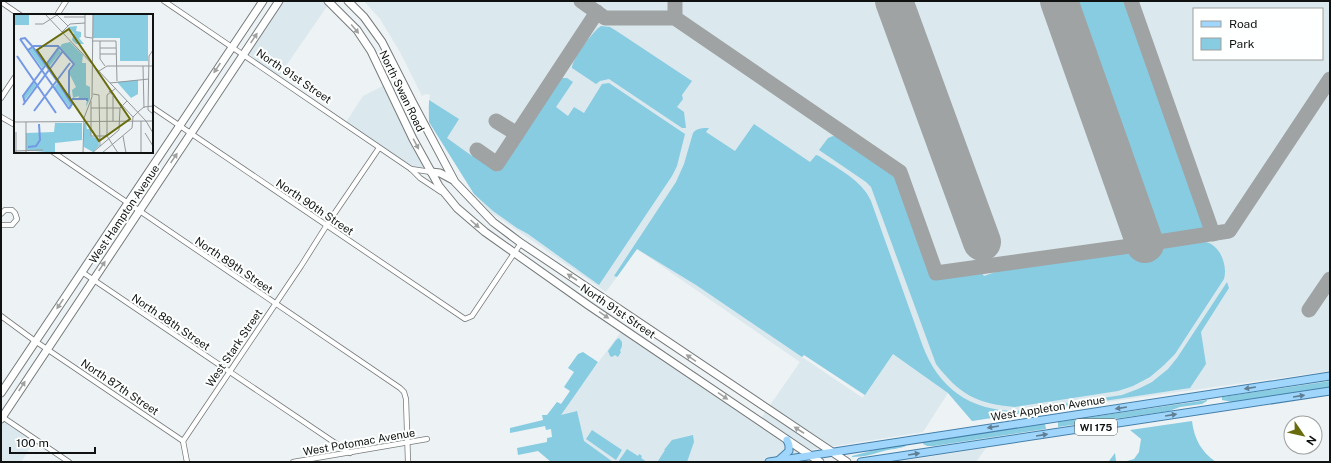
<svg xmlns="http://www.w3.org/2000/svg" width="1331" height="463" viewBox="0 0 1331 463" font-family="'Public Sans',sans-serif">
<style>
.built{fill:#dbe8ed;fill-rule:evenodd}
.green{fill:#88cce2}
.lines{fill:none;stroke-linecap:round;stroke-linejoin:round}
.taxiway{stroke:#9fa3a4;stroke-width:15}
.runway{stroke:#9fa3a4;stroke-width:38}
.street-casing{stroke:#767a7b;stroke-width:6}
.secondary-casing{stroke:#767a7b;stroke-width:9}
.primary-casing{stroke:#447fa9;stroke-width:9}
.street{stroke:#fff;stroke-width:4.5}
.secondary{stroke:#fff;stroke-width:7}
.primary{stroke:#a0d6fc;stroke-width:7}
.oneway{fill:#9fa0a0}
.oneway2{fill:#5f7e93}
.labels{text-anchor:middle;stroke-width:4;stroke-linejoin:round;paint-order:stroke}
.shield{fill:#feffff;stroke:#575959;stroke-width:1}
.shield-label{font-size:10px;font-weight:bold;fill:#101212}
.street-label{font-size:11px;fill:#101212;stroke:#feffff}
.inset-river{fill:none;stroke:#7398e4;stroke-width:2}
.inset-road{fill:none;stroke:#95989a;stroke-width:1}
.view{fill:#696c0d;fill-opacity:0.15;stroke:#696c0d;stroke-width:2}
.inset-edge{fill:none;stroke:#101212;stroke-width:2}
</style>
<rect width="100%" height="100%" fill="#edf2f4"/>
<g class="built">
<path d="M279,1H328L330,2L277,79L242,55Z"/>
<path d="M364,1H1330V371L972,421L948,393L923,432L810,450V462H561L559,415L621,332L757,424L800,362L637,249L606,292L530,239L490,212L474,194L429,122L428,108L430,95L426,94L422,96L400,52L380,19ZM1194,9H1322V59H1194ZM804,355L864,395L863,398L802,357Z"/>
<path d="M387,84L431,172L411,169L345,124L363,96Z"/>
<path d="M1,419L36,439L21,462H1Z"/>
<path d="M986,448L976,462H895Z"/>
</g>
<g class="green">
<path d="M1069,1H1126L1206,223L1204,229L1201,231L1161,238L1154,236L1150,230Z"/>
<path d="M601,26L610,27L615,30L692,81L682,95L683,99L677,107L684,112L686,128H682L609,79L600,81L596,84L572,68C572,59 593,31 601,26Z"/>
<path d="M562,78H567L573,82L556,107L568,116L574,107L584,113L602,84L609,83L685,134L677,166L672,176L599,285L528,234L517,228L493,211L474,194L429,122V100L459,119L447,138L472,156L474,155L490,165L489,167L498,172Z"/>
<path d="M754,124L810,162L816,155L819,156C838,169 862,180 871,201L922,344C938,388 970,411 1017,411L1122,395L1138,389L1152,382L1168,369L1177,358L1227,282L1229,288L1201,332L1206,364L1190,388L972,421L948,393L893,354L865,395L804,355L802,357L696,285L637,249L617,277L614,276L676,182L684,164L693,133C697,128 702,128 709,128L706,132L735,151Z"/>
<path d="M833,136C846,136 889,168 897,179L934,279L982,273L984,276L1007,268L1139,251L1140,255L1158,248L1205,242C1220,244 1228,266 1224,279L1175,354L1163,366L1150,377L1133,386L1118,391L1015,407C977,404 959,394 936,364L871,187L866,182L819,150L828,138Z"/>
<path d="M619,338L622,342V346L620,351L621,352L618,357L615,355L612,357L610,356L608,351L616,340Z"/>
<path d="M583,352L598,362L561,415L577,411L584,441L613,462H551L538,451L518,455L517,448L547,442V438L552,437L551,429L546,430L545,426L510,433V428L543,420L542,415H547L557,402L561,404L570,391L564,387L574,372L568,368L578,354Z"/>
<path d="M1330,381V387L1232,402L1222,400V397Z"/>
<path d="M1207,400V401L1202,404L1180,407L1169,411L1058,427V422Z"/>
<path d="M1192,421C1194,438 1201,452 1216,462H1107L1109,461L1115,453L1116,461H1127L1134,459L1139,452L1141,439L1130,430Z"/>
<path d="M1042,424H1045L1046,429L934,446H927L923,444V442L926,441Z"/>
<path d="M592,430L622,450L616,460L586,439Z"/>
<path d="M693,435L694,442L687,462L658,461L665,450H664L672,440Z"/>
<path d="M906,444V446C899,449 891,449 884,451C873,454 864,457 852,457V456L886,447Z"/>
<path d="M627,449L638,456L639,454L642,456L641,458L647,462H618Z"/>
</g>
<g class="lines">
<g class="taxiway">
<path d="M581,1L605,18H675L900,172L936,273L1145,244L1229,231L1330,79"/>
<path d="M675,1V18"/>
<path d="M1131,1L1213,234"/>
<path d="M496,121L517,134"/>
<path d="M477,150L497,164L597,12"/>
<path d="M1309,310L1330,279"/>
</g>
<g class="runway">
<path d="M894,1L982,242"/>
<path d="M1059,1L1145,244"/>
</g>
<g class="street-casing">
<g id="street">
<path d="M164,1L411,169L420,178L441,192"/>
<path d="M1,2L20,15"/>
<path d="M57,15L66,1"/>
<path d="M1,98L15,77"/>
<path d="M152,107L465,319L472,316L521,243"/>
<path d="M1,117L15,125"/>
<path d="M53,152L400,388L404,392L406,399L408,462"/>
<path d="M411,169L431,172"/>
<path d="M1,214L5,210H12L15,213L17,219L12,225H1"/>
<path d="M82,272L350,453"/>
<path d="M1,316L35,341L183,441"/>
<path d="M1,416L69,462"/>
<path d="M187,462L183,441L301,266L330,220L379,148"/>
<path d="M293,462L427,439"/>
</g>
</g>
<g class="secondary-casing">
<g id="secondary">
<path d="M328,1L357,30L371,51L413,139L439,186L457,208L485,232L588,305L820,462"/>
<path d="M348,1L364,17L382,42L413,103L455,182L493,222L521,243L847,462"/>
<path d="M431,172L440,173L453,180"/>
<path d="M1,393L263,1"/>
<path d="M1,419L279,1"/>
</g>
</g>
<g class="primary-casing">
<g id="primary">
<path d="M780,459L789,451V445L787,440"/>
<path d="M769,462L1330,376"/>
<path d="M861,462L1330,391"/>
</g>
</g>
<use href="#street" class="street"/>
<use href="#secondary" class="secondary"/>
<use href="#primary" class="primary"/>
</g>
<defs><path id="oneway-solid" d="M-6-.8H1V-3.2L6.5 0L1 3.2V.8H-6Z"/></defs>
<g class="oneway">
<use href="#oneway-solid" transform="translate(355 29) rotate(50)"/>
<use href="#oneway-solid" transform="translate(254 38) rotate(-56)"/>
<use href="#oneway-solid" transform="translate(217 68) rotate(124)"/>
<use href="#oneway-solid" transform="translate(416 144) rotate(62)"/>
<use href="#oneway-solid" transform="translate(174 158) rotate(-56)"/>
<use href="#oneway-solid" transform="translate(475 224) rotate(42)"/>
<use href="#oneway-solid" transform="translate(102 266) rotate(-56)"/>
<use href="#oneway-solid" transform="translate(572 277) rotate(-147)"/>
<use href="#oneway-solid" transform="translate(60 304) rotate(124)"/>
<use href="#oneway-solid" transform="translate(604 315) rotate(34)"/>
<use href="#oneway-solid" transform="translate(691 358) rotate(-146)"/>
<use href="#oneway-solid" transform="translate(22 386) rotate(-57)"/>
<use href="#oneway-solid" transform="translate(723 396) rotate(34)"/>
<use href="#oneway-solid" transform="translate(799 430) rotate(-147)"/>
</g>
<g class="oneway2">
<use href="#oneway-solid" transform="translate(1250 388) rotate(171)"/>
<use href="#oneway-solid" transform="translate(1299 396) rotate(-9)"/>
<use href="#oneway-solid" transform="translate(1121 408) rotate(171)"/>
<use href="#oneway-solid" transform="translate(1171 415) rotate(-9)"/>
<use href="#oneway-solid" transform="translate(993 427) rotate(171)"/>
<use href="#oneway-solid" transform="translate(1042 435) rotate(-9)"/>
<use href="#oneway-solid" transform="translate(914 454) rotate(-9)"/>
</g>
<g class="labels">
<rect class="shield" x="1075" y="419" width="42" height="16" rx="3"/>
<g class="shield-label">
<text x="1096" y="431">WI 175</text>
</g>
<g class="street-label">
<text transform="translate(294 76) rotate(34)" y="4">North 91st Street</text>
<text transform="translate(402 91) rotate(64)" y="4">North Swan Road</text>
<text transform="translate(315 207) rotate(34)" y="4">North 90th Street</text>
<text transform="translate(124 214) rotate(-56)" y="4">West Hampton Avenue</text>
<text transform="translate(234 265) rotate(34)" y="4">North 89th Street</text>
<text transform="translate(618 311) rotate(34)" y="4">North 91st Street</text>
<text transform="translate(171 322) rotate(34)" y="4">North 88th Street</text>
<text transform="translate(234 348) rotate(-56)" y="4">West Stark Street</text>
<text transform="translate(120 387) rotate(34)" y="4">North 87th Street</text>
<text transform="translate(1048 408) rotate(-9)" y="4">West Appleton Avenue</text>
<text transform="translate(359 442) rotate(-10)" y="4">West Potomac Avenue</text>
</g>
</g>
<g transform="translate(14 14)">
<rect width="139" height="139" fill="#edf2f4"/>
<path d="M0,0H15V11H0ZM79,0H134V47H106V24H79ZM63,12L62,17L67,18V23L65,24L70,30H62L58,26L60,19L54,13ZM56,28L69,41L68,49H72V71L76,73V85L72,93L73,85H64L65,82L59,84L58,76L62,73L55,59L61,50L46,33L48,30ZM19,34L31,51L28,54L15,36ZM44,34L47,38L34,54L32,50ZM124,66V80L117,84L103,68ZM20,68L22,72L10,87L9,82ZM43,69L57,89L56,94L40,73ZM41,109H68V126L41,129V139L12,136V119L40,118ZM70,109H72L73,115H77V122L84,125L85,132L79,138L70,133Z" fill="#88cce2"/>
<path class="inset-river" d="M6,25L11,24L19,33L43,67L58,90L55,95M6,25L55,95M14,36L20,32H44L60,50L55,57V80L58,90M3,42L42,99M58,85H73V87M11,89L9,82L45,33M9,91L49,37M20,97L56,49M14,133L22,132L26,126L25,110"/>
<path class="inset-road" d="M31,0L132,107L139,119M71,0V23L78,24M43,1L54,12M50,3H71M21,10H29L43,1M139,12V33M48,18L56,10L71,9M78,27H102L103,67M86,27V45L91,52M86,34H102M139,36L135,42L134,96L139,100M86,40H102M129,52L130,94M85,57L93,52H139M96,69L135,65M95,77L119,103M79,80L85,81L86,132M99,82V107M77,87V122H93M77,94H106L113,87M0,108L139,107M131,119L139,132M93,122V81L102,74M93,122L104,139M109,122L112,139M0,137L29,136M2,139V118M12,139V108M69,139L70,104L78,83L79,0M78,139L105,116L106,94M88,139L118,114L119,103L125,97L130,93L139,92M127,139V107"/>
<path class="view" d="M55,15L116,105L85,127L23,36Z"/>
<rect width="139" height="139" class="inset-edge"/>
</g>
<rect width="1331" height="463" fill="none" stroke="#101212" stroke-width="4"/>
<rect x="1193" y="8" width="130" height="52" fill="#feffff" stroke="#9fa0a0"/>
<rect x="1201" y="21" width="20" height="6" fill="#a0d6fc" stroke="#9fa0a0"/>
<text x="1229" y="28" font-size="12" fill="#101212">Road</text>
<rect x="1201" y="38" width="20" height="12" fill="#88cce2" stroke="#9fa0a0"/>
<text x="1229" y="48" font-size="12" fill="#101212">Park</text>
<g transform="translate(1303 435) rotate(124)"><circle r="19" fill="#feffff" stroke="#9fa0a0"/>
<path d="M0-3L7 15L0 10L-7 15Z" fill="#696c0d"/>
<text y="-6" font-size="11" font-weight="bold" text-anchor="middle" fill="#101212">N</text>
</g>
<path d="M10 447v6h85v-6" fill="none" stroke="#101212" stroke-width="2"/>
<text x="16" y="447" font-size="12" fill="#101212" stroke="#feffff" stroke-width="3" paint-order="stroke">100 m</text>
</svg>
